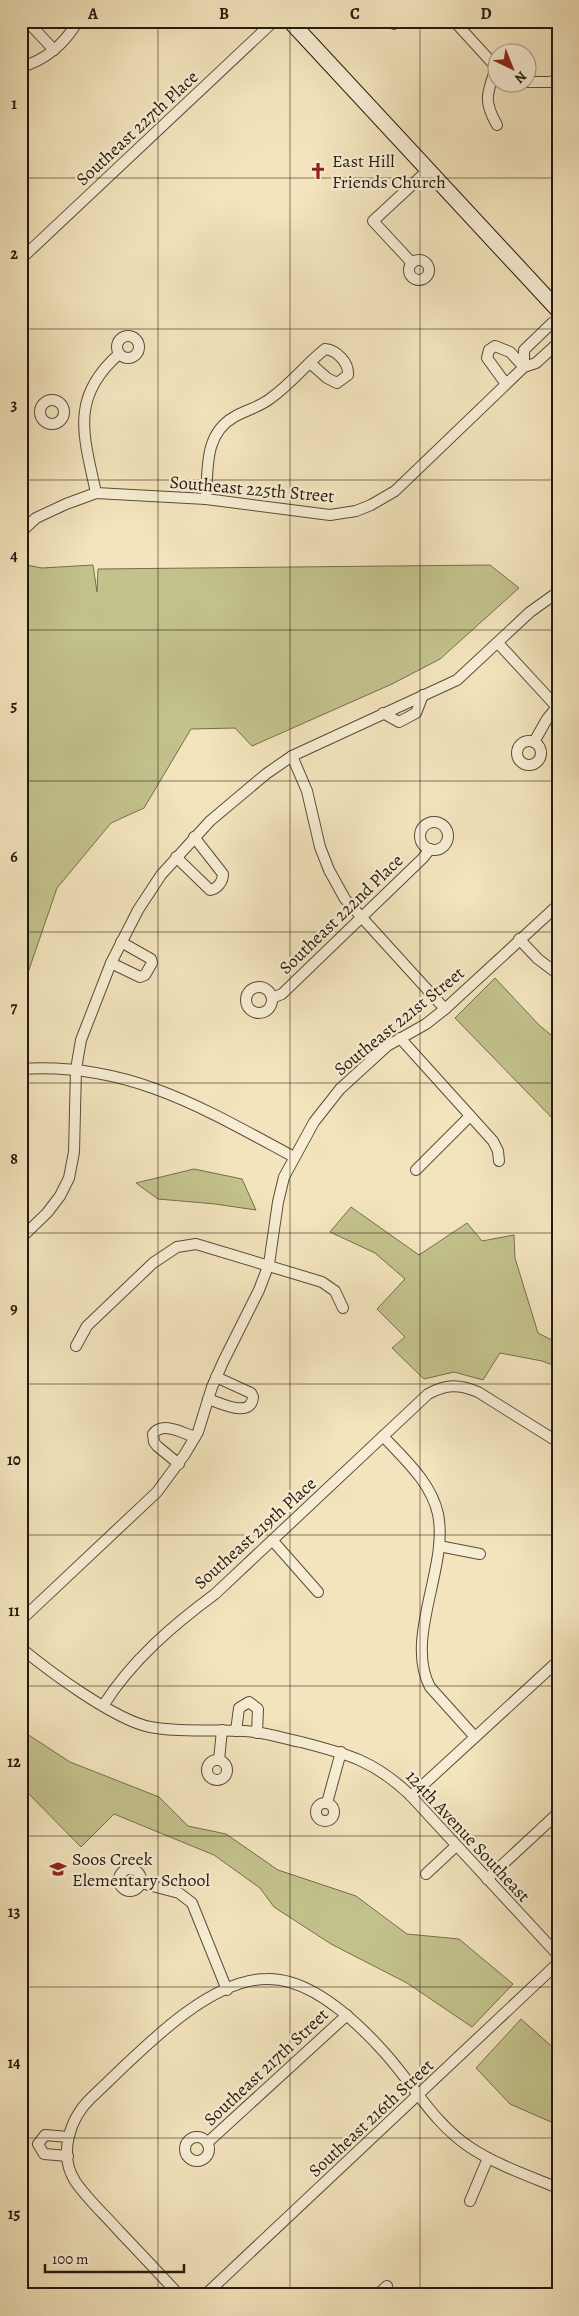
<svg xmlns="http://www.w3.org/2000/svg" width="579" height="2316" viewBox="0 0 579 2316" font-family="Alegreya,serif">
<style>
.green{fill:#c3c28c;stroke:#746e4e}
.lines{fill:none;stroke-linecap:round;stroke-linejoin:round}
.street-casing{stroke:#594c3a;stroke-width:12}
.secondary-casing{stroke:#261a0f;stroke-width:17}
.street{stroke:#f7edd4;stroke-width:10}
.secondary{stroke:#f7edd4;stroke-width:15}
.grid{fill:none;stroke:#261a0f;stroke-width:1;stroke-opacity:0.55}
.labels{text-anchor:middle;stroke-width:4.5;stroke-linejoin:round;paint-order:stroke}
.street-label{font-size:18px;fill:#261a0f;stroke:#f7edd4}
.poi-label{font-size:18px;fill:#261a0f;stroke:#f7edd4;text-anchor:start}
.neatline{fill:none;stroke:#261a0f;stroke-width:2}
.grid-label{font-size:16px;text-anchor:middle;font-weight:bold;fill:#261a0f}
</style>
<rect width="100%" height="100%" fill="#f3e4bd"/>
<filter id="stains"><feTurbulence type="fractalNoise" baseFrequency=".004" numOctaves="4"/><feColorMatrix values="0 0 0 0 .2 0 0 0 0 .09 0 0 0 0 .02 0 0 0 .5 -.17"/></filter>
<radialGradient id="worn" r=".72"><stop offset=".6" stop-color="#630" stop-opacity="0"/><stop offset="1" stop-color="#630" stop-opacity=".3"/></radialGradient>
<g class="green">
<path d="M21,564L42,568L93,565L97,592L98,569L490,565L519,588L440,659L392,684L252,746L235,728L191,729L144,808L111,823L57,888L21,993Z"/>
<path d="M495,978L539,1025L558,1041V1124L455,1018Z"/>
<path d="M194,1169L242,1179L256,1210L215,1204L158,1199L136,1183Z"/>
<path d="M351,1207L419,1255L467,1223L482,1241L514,1235L515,1258L538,1333L558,1343V1367L542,1361L500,1353L483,1380L454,1372L424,1379L392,1348L405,1337L377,1309L405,1279L375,1253L330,1232Z"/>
<path d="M21,1730L70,1762L159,1797L188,1826L226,1834L278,1870L356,1896L407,1934L459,1939L513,1984L472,2027L407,1983L331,1944L274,1907L260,1888L214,1855L114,1814L81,1847L21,1786Z"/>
<path d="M521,2019L558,2052V2125L510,2104L476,2068Z"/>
</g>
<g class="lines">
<g class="street-casing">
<g id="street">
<path d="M27,21L54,50"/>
<path d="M454,21L496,67"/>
<path d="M394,24L397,21"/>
<path d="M21,67C46,60 65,43 78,21"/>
<path d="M496,68C487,93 483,101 497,125"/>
<path d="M526,82H550L558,79"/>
<path d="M21,259L274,21"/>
<circle cx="419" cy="270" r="10"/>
<path d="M412,263L373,221L427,171"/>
<path d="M558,323H552L524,350V367L536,363L558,343"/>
<circle cx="128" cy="347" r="11"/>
<circle cx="52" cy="412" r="12"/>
<path d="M96,493C84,436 69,398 119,354"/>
<path d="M206,499C208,469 204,434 234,417C246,410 260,407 271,398C291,384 306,364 325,349C337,350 349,363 348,375L337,383L327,378L310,363"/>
<path d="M21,532L36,518L66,504L96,493L206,499L330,515L356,511L371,505L395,491L524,367L510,352L495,346L489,350L487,358L506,384"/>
<path d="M498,643L556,706"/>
<path d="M383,713L399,722L416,713L423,695"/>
<circle cx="529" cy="753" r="12"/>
<path d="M534,742L547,719L558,706"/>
<path d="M292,756L307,791L320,847L329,870L345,899L445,1009"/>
<circle cx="434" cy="836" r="14"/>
<path d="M176,857L210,890C217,889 223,882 223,874L194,837"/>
<path d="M519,939L538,959L558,974"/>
<path d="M111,963L140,977L145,975L152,963L151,959L121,942"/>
<circle cx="259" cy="1000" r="13"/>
<path d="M272,998L282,994L423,858L430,849"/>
<path d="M400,1038L493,1141L498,1151L499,1161"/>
<path d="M21,1069C128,1062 203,1108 294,1157"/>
<path d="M416,1170L470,1116"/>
<path d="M21,1238L47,1213L60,1196L69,1178L74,1152L76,1069L81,1040L111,963L138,910L161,875L210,821L266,774L292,756L457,680L530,612L558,592"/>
<path d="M76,1346L87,1326L153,1263L177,1247L196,1244L322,1282L335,1291L343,1308"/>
<path d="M208,1399C221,1403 251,1419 253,1397L251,1393L216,1377"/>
<path d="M383,1436C404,1459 431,1482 438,1514C449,1567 404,1638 430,1687L475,1737"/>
<path d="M179,1464L157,1446L154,1442L153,1434C163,1421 182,1433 195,1437"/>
<path d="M273,1541L318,1592"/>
<path d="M439,1546L480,1554"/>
<path d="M21,1620L157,1492L185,1454L198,1432L212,1387L223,1362L259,1290L269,1264L278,1202L284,1177L314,1122L340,1089L387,1046L426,1024L445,1009L558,905"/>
<path d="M21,1648C50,1672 115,1720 150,1727C181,1733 214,1729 245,1731C264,1732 282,1738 301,1742C348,1754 375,1761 411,1796L558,1955"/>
<path d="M103,1706C131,1661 173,1625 215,1594L428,1394C446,1384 459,1384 478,1392L558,1442"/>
<path d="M236,1731L239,1708L249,1702L258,1709L257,1733"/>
<path d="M219,1760L222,1730"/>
<circle cx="217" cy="1770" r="10"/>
<path d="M411,1796L558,1661"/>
<circle cx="325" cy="1812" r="9"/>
<path d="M327,1803L341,1752"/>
<circle cx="130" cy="1880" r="11"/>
<path d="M426,1874L456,1846"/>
<path d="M487,1879L558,1813"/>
<path d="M141,1883L179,1893L192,1903L227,1990"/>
<circle cx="197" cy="2149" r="12"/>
<path d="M207,2143L347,2015"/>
<path d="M68,2156L44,2154L38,2144L45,2135L68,2137"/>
<path d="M470,2201L488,2158"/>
<path d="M21,2293L23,2295"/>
<path d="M179,2295C159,2273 139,2252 119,2231C105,2215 87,2199 75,2181C58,2154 70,2118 91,2098C134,2058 205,1979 267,1979C311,1978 357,2022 384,2052C413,2084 434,2124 471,2148C497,2165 529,2176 558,2188"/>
<path d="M205,2295L558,1963"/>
<path d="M377,2295L387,2286"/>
</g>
</g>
<g class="secondary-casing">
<path id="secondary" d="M290,21L558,310"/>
</g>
<use href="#street" class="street"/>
<use href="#secondary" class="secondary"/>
</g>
<path class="grid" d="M158,21V2295M290,21V2295M420,21V2295M21,178H558M21,329H558M21,480H558M21,630H558M21,781H558M21,932H558M21,1083H558M21,1233H558M21,1384H558M21,1535H558M21,1686H558M21,1836H558M21,1987H558M21,2138H558"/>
<defs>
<g id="church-bare" transform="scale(1.35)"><path d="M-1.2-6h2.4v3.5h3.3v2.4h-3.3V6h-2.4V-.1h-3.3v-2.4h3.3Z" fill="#8f2418" stroke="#f7edd4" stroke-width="2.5" paint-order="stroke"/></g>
<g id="school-bare" transform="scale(1.35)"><path d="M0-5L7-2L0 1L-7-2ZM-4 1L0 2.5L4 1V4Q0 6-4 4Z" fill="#8f2418" stroke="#f7edd4" stroke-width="2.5" paint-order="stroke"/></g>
</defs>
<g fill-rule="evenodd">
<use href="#church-bare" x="318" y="171"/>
<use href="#school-bare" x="58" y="1869"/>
</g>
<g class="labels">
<g class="street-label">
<text transform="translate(137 128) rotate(-43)" y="6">Southeast 227th Place</text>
<text transform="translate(252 489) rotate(5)" y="6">Southeast 225th Street</text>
<text transform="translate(341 914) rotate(-44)" y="6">Southeast 222nd Place</text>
<text transform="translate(399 1021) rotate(-39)" y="6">Southeast 221st Street</text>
<text transform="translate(255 1533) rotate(-42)" y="6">Southeast 219th Place</text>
<text transform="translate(468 1836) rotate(47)" y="6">124th Avenue Southeast</text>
<text transform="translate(266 2067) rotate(-43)" y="6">Southeast 217th Street</text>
<text transform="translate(371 2118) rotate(-43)" y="6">Southeast 216th Street</text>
</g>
<g class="poi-label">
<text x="332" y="167">East Hill<tspan x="332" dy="21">Friends Church</tspan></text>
<text x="72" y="1865">Soos Creek<tspan x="72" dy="21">Elementary School</tspan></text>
</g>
</g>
<rect width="579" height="2316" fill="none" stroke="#f3e4bd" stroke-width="55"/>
<g transform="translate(512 68) rotate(137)"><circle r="24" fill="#f7edd4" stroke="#a39985"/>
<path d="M0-4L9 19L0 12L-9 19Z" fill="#8f2418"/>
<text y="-8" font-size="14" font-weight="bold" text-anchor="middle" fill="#261a0f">N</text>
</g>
<path d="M45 2264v8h139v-8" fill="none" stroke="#261a0f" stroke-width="2.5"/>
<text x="52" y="2264" font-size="15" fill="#261a0f" stroke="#f7edd4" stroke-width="4" paint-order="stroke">100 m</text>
<rect x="28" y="28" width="524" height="2260" class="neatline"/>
<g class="grid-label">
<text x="93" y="19">A</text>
<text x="224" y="19">B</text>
<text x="355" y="19">C</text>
<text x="486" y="19">D</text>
<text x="14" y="109">1</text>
<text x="14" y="259">2</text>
<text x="14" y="410">3</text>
<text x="14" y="561">4</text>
<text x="14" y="711">5</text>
<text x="14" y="862">6</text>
<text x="14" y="1013">7</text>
<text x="14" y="1164">8</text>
<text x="14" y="1314">9</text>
<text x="14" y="1465">10</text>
<text x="14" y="1616">11</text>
<text x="14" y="1767">12</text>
<text x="14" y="1917">13</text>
<text x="14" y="2068">14</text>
<text x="14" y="2219">15</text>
</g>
<rect width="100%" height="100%" filter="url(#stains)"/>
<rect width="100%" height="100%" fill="url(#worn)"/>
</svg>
